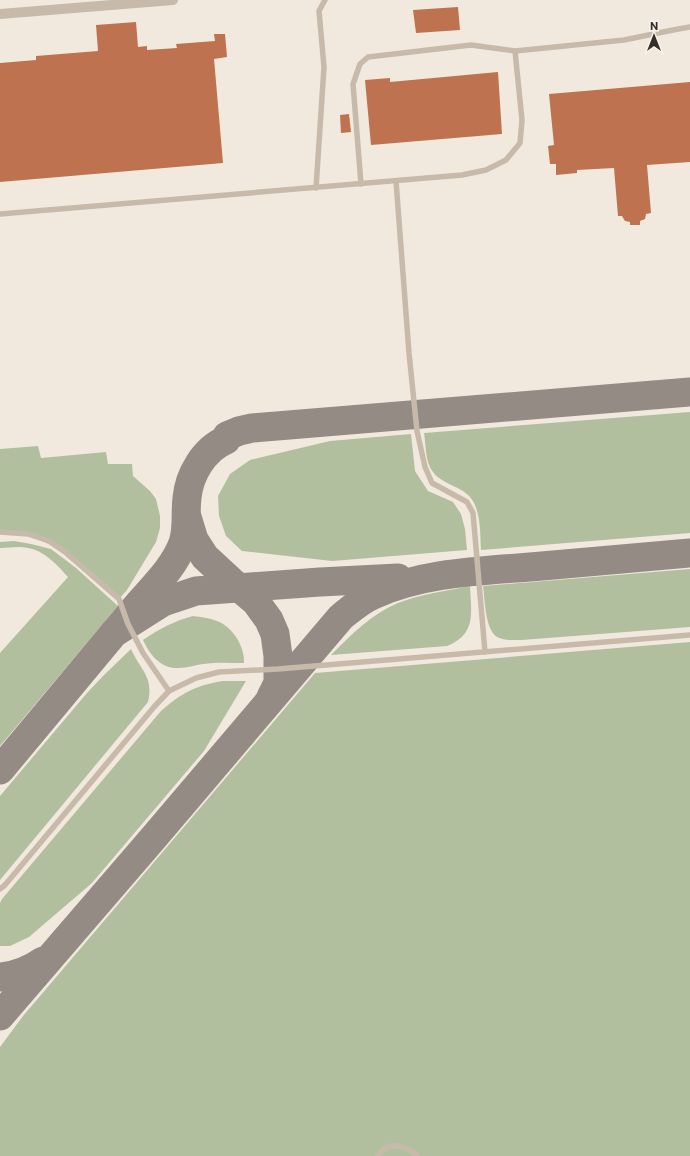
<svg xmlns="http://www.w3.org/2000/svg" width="690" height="1156" viewBox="0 0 690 1156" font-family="Commissioner,sans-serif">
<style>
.green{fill:#b2bf9f}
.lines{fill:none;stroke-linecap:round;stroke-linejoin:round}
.taxiway{stroke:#948c84;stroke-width:29}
.building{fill:#be724f}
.lane{stroke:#c8baaa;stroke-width:5.5}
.street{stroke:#c8baaa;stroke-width:10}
</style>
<rect width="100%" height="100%" fill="#f1e9de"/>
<g class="green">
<path d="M690,412V533L481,550C480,535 481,517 474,503C466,486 443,486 433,472C425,462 426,445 424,433Z"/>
<path d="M411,434L415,471L428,491L453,502L461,514L465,529L467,550L332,561L242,551L226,536L219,516L218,496L230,474L250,460L330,441Z"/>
<path d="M38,446L41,458L106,452L108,464H132L133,476L150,491L156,499L160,516V528L156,542L127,590L119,599L65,552L28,534L0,532V449Z"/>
<path d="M14,541L31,544L51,549L76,568L118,606L0,746V653L68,577C57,565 45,551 28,548C19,546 9,548 0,548V542Z"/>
<path d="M690,569V627L522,640C514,640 505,641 497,637C485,629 485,600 483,586Z"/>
<path d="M470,586C471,613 477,634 447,646L331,655C352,634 370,615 398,603C420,594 447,591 470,586Z"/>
<path d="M193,616C201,617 209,618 217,621C233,627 245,647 244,663C230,663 217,662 203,664C195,665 187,668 179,668C161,669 150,655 143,640C159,629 174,621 193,616Z"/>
<path d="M690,642V1156H0V1047L23,1016L315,673Z"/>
<path d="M131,649C140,670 154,676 148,702L0,880V796L87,693L103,676Z"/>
<path d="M223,681H246L204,751L92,883L29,937L10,946H0V903L2,899L161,711C181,693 197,685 223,681Z"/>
</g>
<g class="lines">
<g class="taxiway">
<path d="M187,517L194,540L205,557L231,581L256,602L269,620L275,634L278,656V683L271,697"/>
<path d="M114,633C124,622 132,611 142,600C157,583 175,565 183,543C188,528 185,514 187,498C189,475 204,449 226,440L227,436L239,431L252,428L690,392"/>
<path d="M0,770L114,633L163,602L196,591L320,582L398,578"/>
<path d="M0,977C16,976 30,970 43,961"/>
<path d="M0,1016L155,836L341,617C351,609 361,600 373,595C426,571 486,571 542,566C591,562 641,557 690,553"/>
</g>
</g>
<g class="building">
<path d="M458,7L460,30L416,33L413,10Z"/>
<path d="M136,22L138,47L147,46V50L177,48L176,44L215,41L214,34H225L227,57L214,59L223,163L0,182V63L36,60V56L98,51L96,25Z"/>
<path d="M498,72L502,134L371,145L365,80L390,78V82Z"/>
<path d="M690,82V162L647,165L651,213L646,214L645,219L640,221V225H630V222L625,221L622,216H618L614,168L577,170V173L556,175V164H550L548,146L554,145L549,94Z"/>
<path d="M349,114L351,132L341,133L340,115Z"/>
</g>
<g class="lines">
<g class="lane">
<path d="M396,181L409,353L417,431L425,467L432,483L467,502L473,513L485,652"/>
<path d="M361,184L353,84L360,64L368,57L471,45L515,51"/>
<path d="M316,188L324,67L319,11L325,0"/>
<path d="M0,214L462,175L486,170L506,160L520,143L522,120L515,51L624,40L673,30L690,27"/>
<path d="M0,532L28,534L49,541L65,552L119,599L128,624L143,653L169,691"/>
<path d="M0,889L5,885L154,707L169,691L196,678L219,672L278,669L690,635"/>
<path d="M378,1156C386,1144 397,1143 409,1150C413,1152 415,1153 417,1156"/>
</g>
<path class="street" d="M0,14L173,0"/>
</g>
<g transform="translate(654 36)" stroke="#f9f3ea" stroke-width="3" paint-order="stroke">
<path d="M0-3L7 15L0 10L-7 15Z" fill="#362e29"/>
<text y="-6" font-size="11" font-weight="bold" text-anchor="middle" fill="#362e29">N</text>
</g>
</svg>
